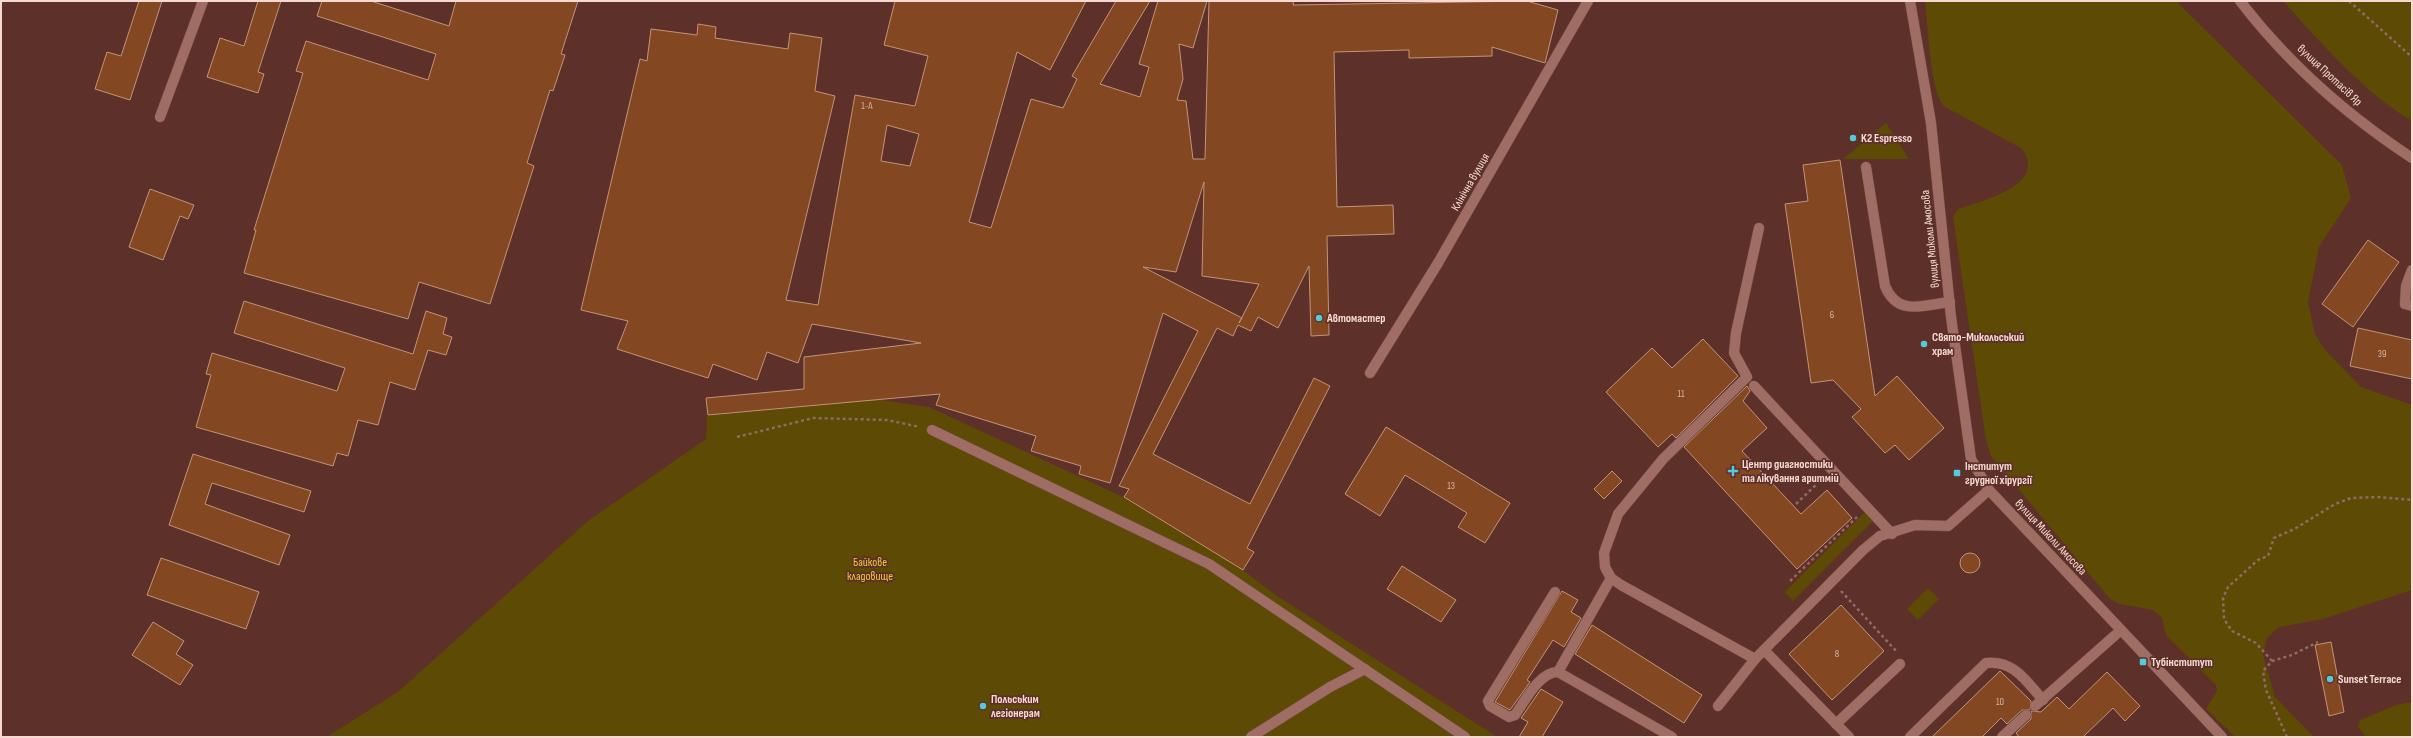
<svg xmlns="http://www.w3.org/2000/svg" width="2413" height="738" viewBox="0 0 2413 738" font-family="'Sofia Sans Condensed',sans-serif">
<style>
.green{fill:#5d4a04}
.building{fill:#834822;stroke:#c1947a;fill-rule:evenodd}
.lines{fill:none;stroke-linecap:round;stroke-linejoin:round}
.service-casing{stroke:#744e47;stroke-width:11}
.minor-casing{stroke:#744e47;stroke-width:11}
.secondary-casing{stroke:#744e47;stroke-width:11}
.path{stroke:#916a63;stroke-width:2.5;stroke-dasharray:3 3;stroke-linecap:butt}
.service{stroke:#9f6d64;stroke-width:10}
.minor{stroke:#9f6d64;stroke-width:10}
.secondary{stroke:#9f6d64;stroke-width:10}
.poi-dot{fill:#55cadf;stroke:#5d3129;stroke-width:1.5}
.labels{text-anchor:middle;stroke-width:3.5;stroke-linejoin:round;paint-order:stroke}
.number-label{font-size:10px;fill:#d9b5a7}
.street-label{font-size:12px;fill:#f6d9d3;stroke:#5d3129}
.poi-label{font-size:12px;font-weight:bold;fill:#f6d9d3;stroke:#5d3129;text-anchor:start}
.park-label{font-size:12px;fill:#eec641;stroke:#5d3129}
</style>
<rect width="100%" height="100%" fill="#5d3129"/>
<g class="green">
<path d="M1925,1H2176L2342,165L2351,198L2319,247L2308,302L2315,334L2325,350L2361,387L2412,405V590L2323,619L2279,627L2267,638L2263,655L2275,697L2314,737H2235L2206,709L2217,691L2216,685L2166,635L2162,618L2153,610L2120,604L2110,599L1991,456L1986,440L1953,217L1958,209C1981,201 2050,185 2021,148L1945,107C1930,93 1928,25 1925,1Z"/>
<path d="M2283,1H2412V121C2363,92 2321,43 2283,1Z"/>
<path d="M1886,123L1909,159H1843Z"/>
<path d="M874,399L929,407L1123,497L1244,571L1277,596L1497,737H327L399,691L588,521L706,439L707,416Z"/>
<path d="M1868,509L1876,518L1793,601L1785,592Z"/>
<path d="M1928,588L1939,599L1918,620L1907,609Z"/>
<path d="M2412,702V737H2366L2358,727L2360,720L2396,705Z"/>
</g>
<g class="building">
<path d="M139,1H162L130,100L95,89L107,52L121,56Z"/>
<path d="M258,1H281L258,72L264,74L258,93L207,77L220,38L244,46Z"/>
<path d="M322,1H371L449,26L456,1H578L561,54L565,55L553,91L550,90L527,163L534,166L490,304L419,282L408,319L244,273L256,230H254L303,73L296,71L306,41L428,80L436,54L317,16Z"/>
<path d="M895,1H1086L1050,70L1017,52L969,222L991,228L1031,99L1063,108L1077,79L1072,76L1116,1H1150L1100,84L1140,97L1149,67L1139,64L1158,1H1207L1193,48L1179,44L1183,79L1177,100L1186,101L1193,159H1205L1209,1H1294L1293,5L1527,1L1558,10L1545,63L1492,47V56L1409,58V50L1334,52L1337,207L1393,205L1394,234L1327,236L1329,335L1311,336L1309,266L1278,328L1258,317L1251,331L1238,325L1233,336L1217,328L1153,454L1250,504L1314,378L1330,386L1247,548L1254,552L1243,570L1124,497L1129,489L1119,486L1198,331L1163,313L1110,483L1079,474L1081,466L1031,451L1036,436L936,405L940,394L708,415L706,398L804,389V357L921,343L812,324L798,363L767,352L757,380L713,364L708,378L617,349L628,321L581,310L640,59L647,61L651,29L697,35L698,24L716,27L715,38L788,49L790,33L822,38L815,91L835,96L786,300L818,305L855,95L915,106L928,56L884,45ZM887,125L919,134L910,166L881,161ZM1204,182L1202,276L1259,284L1239,323L1242,318L1143,267L1176,272Z"/>
<path d="M1840,160L1875,396L1897,376L1944,428L1909,460L1895,445L1885,453L1852,417L1861,409L1833,380L1811,383L1785,204L1808,201L1803,165Z"/>
<path d="M150,189L194,205L188,219L180,216L163,260L129,247Z"/>
<path d="M2368,240L2399,262L2353,327L2322,304Z"/>
<path d="M244,301L413,354L426,311L447,318L443,334L452,337L446,355L428,350L415,390L390,382L378,425L358,420L348,456L337,453L333,466L196,427L211,375L206,374L212,353L337,391L345,368L234,333Z"/>
<path d="M2358,328L2412,340V379L2350,366Z"/>
<path d="M1703,339L1738,376L1676,438L1672,434L1658,447L1606,392L1652,348L1672,368Z"/>
<path d="M1747,386L1750,391L1743,401L1767,428L1742,451L1801,514L1827,490L1852,518L1797,569L1684,447Z"/>
<path d="M1386,427L1510,503L1485,543L1458,527L1467,513L1405,475L1380,516L1345,494Z"/>
<path d="M193,454L311,491L304,512L212,483L205,504L290,535L279,565L169,525Z"/>
<path d="M1612,471L1622,481L1604,499L1594,489Z"/>
<circle cx="1970" cy="563" r="10"/>
<path d="M161,558L259,592L246,629L147,595Z"/>
<path d="M1402,566L1456,600L1441,622L1387,589Z"/>
<path d="M1562,591L1578,600L1571,612L1581,618L1564,647L1553,640L1527,680L1530,682L1510,710L1495,702Z"/>
<path d="M1841,605L1884,651L1832,700L1789,654Z"/>
<path d="M153,622L184,641L176,654L193,665L180,685L132,655Z"/>
<path d="M1592,625L1702,695L1684,723L1575,654Z"/>
<path d="M2331,642L2344,712L2329,716L2315,645Z"/>
<path d="M2000,671L2031,701L2030,710H2022L2007,724L2001,718L1982,737H1932Z"/>
<path d="M2107,672L2140,706L2125,721L2113,708L2083,737H2019L2016,733L2031,719V711L2041,712L2057,697L2069,709Z"/>
<path d="M1541,689L1563,702L1542,737H1519L1528,722L1521,718Z"/>
</g>
<g class="lines">
<g class="service-casing">
<g id="service">
<path d="M160,117L203,1"/>
<path d="M1866,167L1885,286C1898,317 1923,305 1950,302"/>
<path d="M2412,270L2406,286L2405,304L2412,306"/>
<path d="M1370,373L1438,263L1588,1"/>
<path d="M1754,386L1892,534"/>
<path d="M932,430L1209,564L1465,737"/>
<path d="M1611,578L1558,672L1672,737"/>
<path d="M1555,592L1488,701L1490,706L1509,717L1515,715C1525,701 1539,672 1558,672"/>
<path d="M1764,650L1849,737"/>
<path d="M1755,659L1621,585L1611,578L1605,567L1604,553L1618,514L1663,459L1747,377L1734,353L1736,333L1759,228"/>
<path d="M1718,706L1755,659L1863,550L1880,536L1915,525L1948,526L1989,490"/>
<path d="M2035,706L2121,630"/>
<path d="M1836,724L1900,664"/>
<path d="M1251,737L1330,687L1365,669"/>
<path d="M1910,737L1986,663C2014,660 2026,681 2043,700"/>
<path d="M2002,737L2026,715"/>
</g>
</g>
<g class="minor-casing">
<path id="minor" d="M1910,1L1931,123L1951,317L1971,459L1989,490L2222,737"/>
</g>
<g class="secondary-casing">
<path id="secondary" d="M2240,1C2287,62 2348,116 2412,158"/>
</g>
<g class="path">
<path d="M2349,1L2412,57"/>
<path d="M737,437L813,418L887,420L920,427"/>
<path d="M1796,504L1822,479"/>
<path d="M1790,581L1857,517"/>
<path d="M1841,591L1897,652"/>
<path d="M2272,661L2256,643L2232,631L2224,619L2223,598L2228,587L2258,560L2268,556L2274,538L2296,528L2335,504L2351,498L2378,497L2412,500"/>
<path d="M2287,737L2266,690L2263,671L2272,661L2292,655L2318,642"/>
</g>
<use href="#service" class="service"/>
<use href="#minor" class="minor"/>
<use href="#secondary" class="secondary"/>
</g>
<g class="poi-dot">
<circle cx="1853" cy="138" r="4"/>
<circle cx="1319" cy="318" r="4"/>
<circle cx="1924" cy="344" r="4"/>
<path d="M1731 465h4v4h4v4h-4v4h-4v-4h-4v-4h4z"/>
<rect x="1953" y="469" width="8" height="8" rx="2"/>
<rect x="2139" y="658" width="8" height="8" rx="2"/>
<circle cx="2330" cy="679" r="4"/>
<circle cx="983" cy="706" r="4"/>
</g>
<g class="labels">
<g class="number-label">
<text x="867" y="109">1-А</text>
<text x="1832" y="318">6</text>
<text x="2382" y="357">39</text>
<text x="1681" y="397">11</text>
<text x="1451" y="489">13</text>
<text x="1837" y="657">8</text>
<text x="2000" y="705">10</text>
</g>
<g class="street-label">
<text transform="translate(2330 75) rotate(43)" y="4">вулиця Протасів Яр</text>
<text transform="translate(1470 182) rotate(-60)" y="4">Клінічна вулиця</text>
<text transform="translate(1930 239) rotate(-96)" y="4">вулиця Миколи Амосова</text>
<text transform="translate(2051 537) rotate(47)" y="4">вулиця Миколи Амосова</text>
</g>
<g class="poi-label">
<text x="1861" y="142">K2 Espresso</text>
<text x="1327" y="322">Автомастер</text>
<text x="1932" y="341">Свято-Микольський<tspan x="1932" dy="14">храм</tspan></text>
<text x="1742" y="468">Центр диагностики<tspan x="1742" dy="14">та лікування аритмій</tspan></text>
<text x="1965" y="470">Інститут<tspan x="1965" dy="14">грудної хірургії</tspan></text>
<text x="2151" y="666">Тубінститут</text>
<text x="2338" y="683">Sunset Terrace</text>
<text x="991" y="703">Польським<tspan x="991" dy="14">легіонерам</tspan></text>
</g>
<g class="park-label">
<text x="870" y="566">Байкове<tspan x="870" dy="14">кладовище</tspan></text>
</g>
</g>
<rect width="2413" height="738" fill="none" stroke="#f6d9d3" stroke-width="4"/>
</svg>
